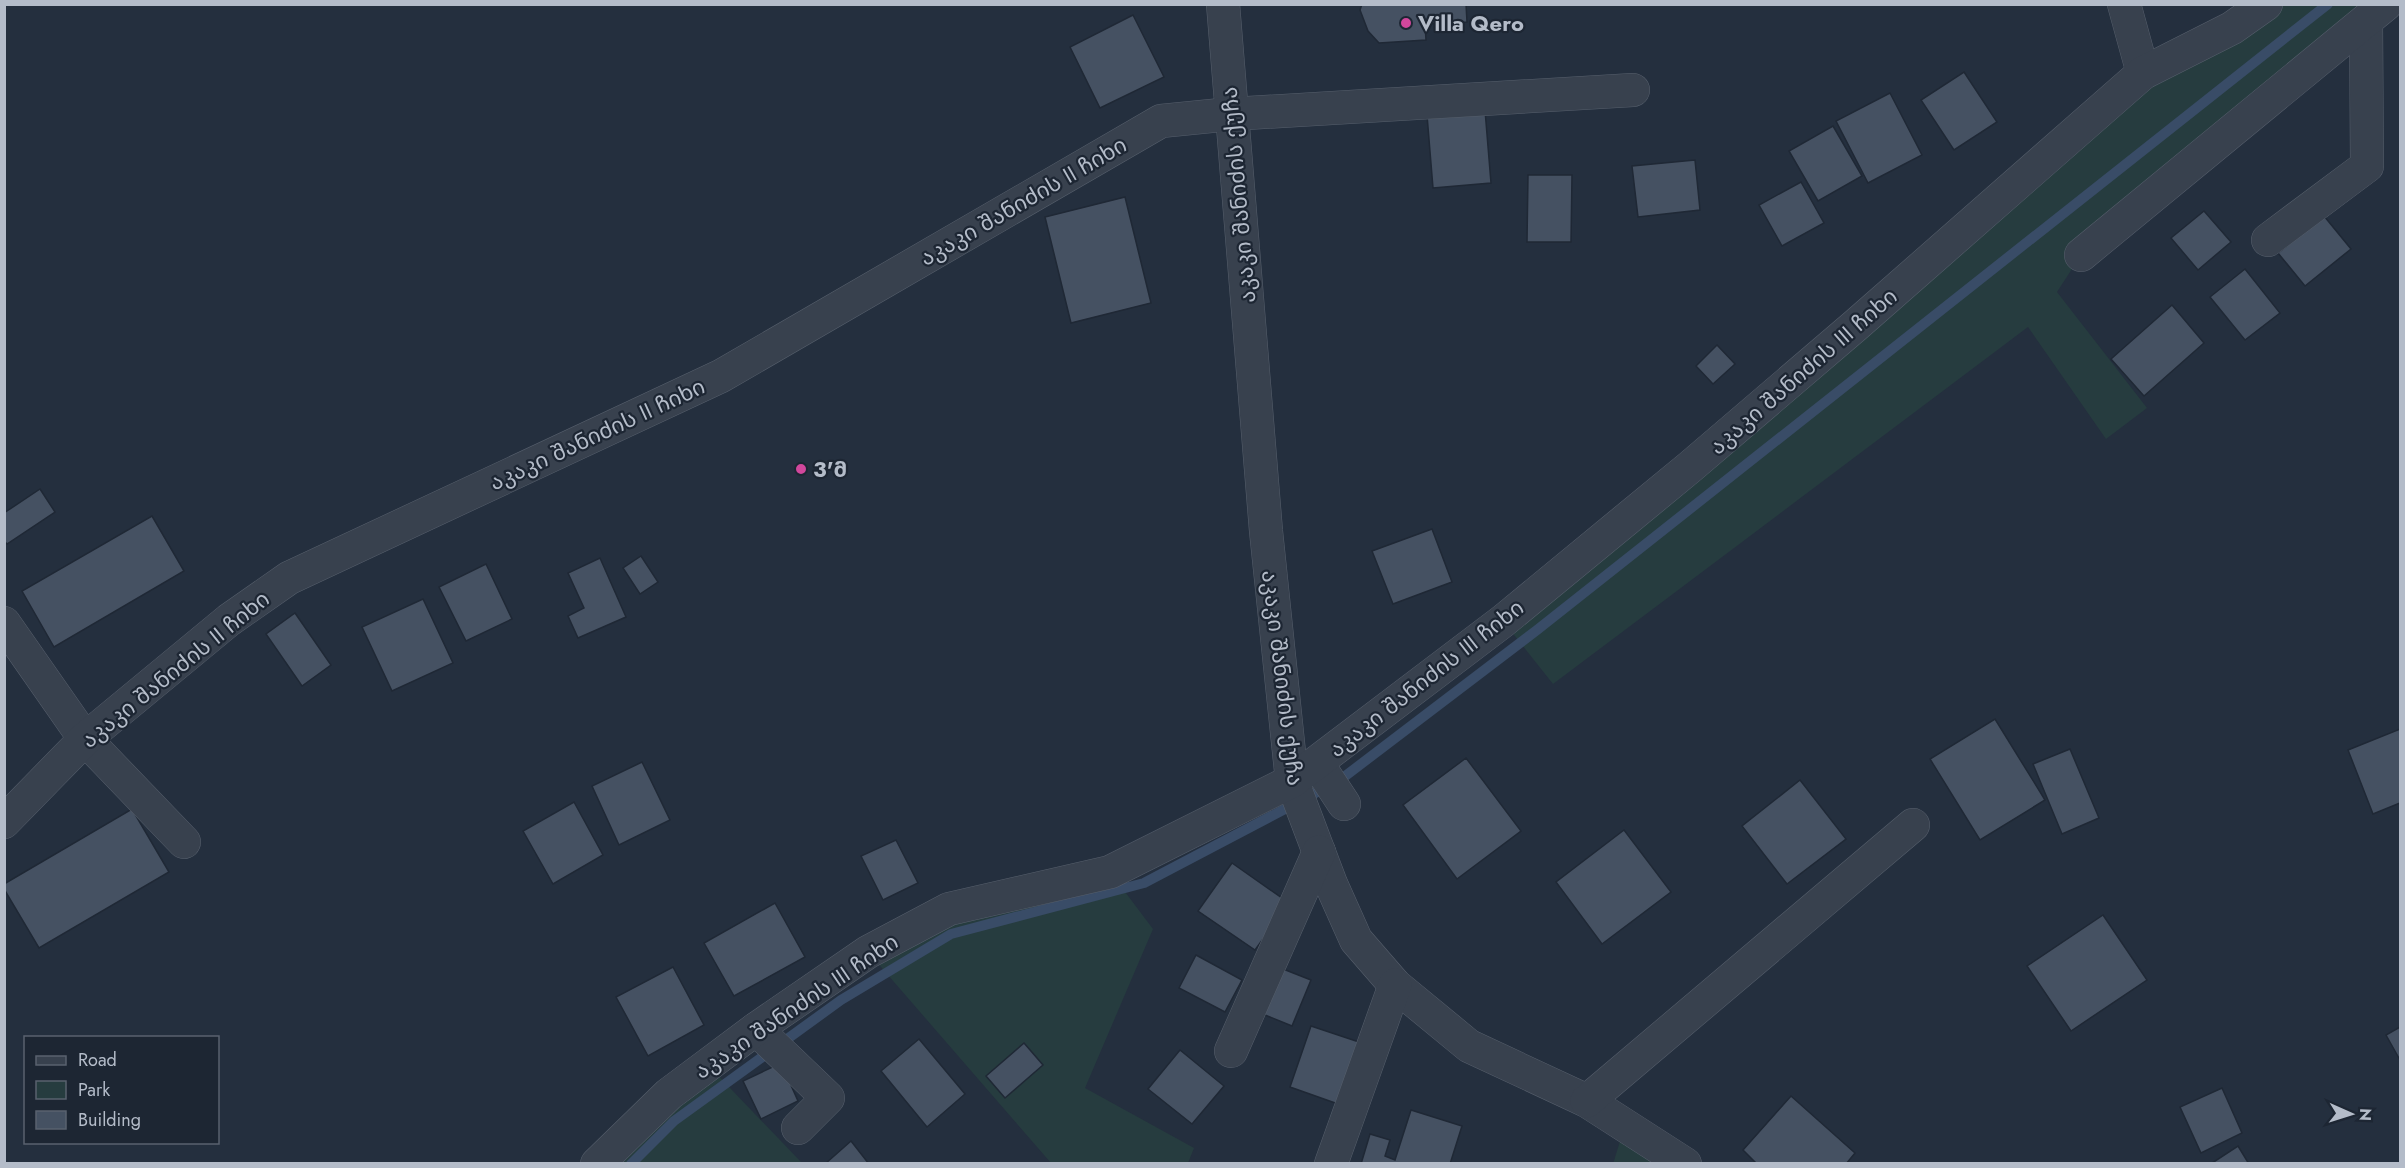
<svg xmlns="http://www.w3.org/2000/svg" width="2405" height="1168" viewBox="0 0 2405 1168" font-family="Jost,'Noto Sans Georgian',sans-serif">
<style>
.green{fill:#263c3f}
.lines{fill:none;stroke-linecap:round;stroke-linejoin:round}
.stream{stroke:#394c67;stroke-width:10}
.building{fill:#455162;stroke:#1f2835;stroke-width:1.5}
.minor-casing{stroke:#565f6c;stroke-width:34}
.minor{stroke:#38414e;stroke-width:33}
.hotel-dot{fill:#d1479c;stroke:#1d2633;stroke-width:2}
.labels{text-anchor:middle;stroke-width:4.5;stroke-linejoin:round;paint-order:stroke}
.poi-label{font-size:22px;font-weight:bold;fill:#b4bcc9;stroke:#1d2633;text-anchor:start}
.street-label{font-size:22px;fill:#b4bcc9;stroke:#1d2633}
</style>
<rect width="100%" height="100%" fill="#242f3e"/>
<g class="green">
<path d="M2266,5H2386L2081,255L2057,292L2147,408L2106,439L2028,327L1553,684L1503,621L2143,73Z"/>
<path d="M1110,872L1153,929L1085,1088L1194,1148L1188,1163H1051L868,952Z"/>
<path d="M708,1065L802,1163L597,1164Z"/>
<path d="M1625,1125L1685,1164H1613Z"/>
</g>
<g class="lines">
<path class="stream" d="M631,1164L674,1121L841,1000L951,934L1144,883L1340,780L1537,630L2328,4"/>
</g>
<g class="building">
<path d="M1362,4H1466L1467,22L1425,24L1426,40L1379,43L1368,31L1360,10Z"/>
<path d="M1133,15L1164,77L1100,108L1070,47Z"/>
<path d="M1964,72L1997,122L1954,150L1921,100Z"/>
<path d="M1890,93L1922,155L1868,183L1836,121Z"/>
<path d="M1485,110L1491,183L1433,188L1427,115Z"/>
<path d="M1833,126L1862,176L1818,201L1789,151Z"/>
<path d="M1695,160L1700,210L1638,217L1632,166Z"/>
<path d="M1528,175H1572L1571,242H1527Z"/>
<path d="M1801,182L1824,223L1782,246L1759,205Z"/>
<path d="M1125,197L1151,303L1071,323L1045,217Z"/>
<path d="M2204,211L2231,242L2198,270L2171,238Z"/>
<path d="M2324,216L2351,249L2305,286L2278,253Z"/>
<path d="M2245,269L2280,313L2245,340L2210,297Z"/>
<path d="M2172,305L2204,343L2144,396L2111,359Z"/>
<path d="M1717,345L1735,364L1713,384L1696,366Z"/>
<path d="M40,489L55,512L7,544L4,541V513Z"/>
<path d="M152,516L184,571L54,647L22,591Z"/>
<path d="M1432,529L1452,582L1393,604L1372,551Z"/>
<path d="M641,556L658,582L640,594L623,568Z"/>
<path d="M600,558L626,617L578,638L568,616L584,608L568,573Z"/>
<path d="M486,564L512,619L466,641L439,587Z"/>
<path d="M423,599L453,663L392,691L362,627Z"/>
<path d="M295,613L331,665L302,686L266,634Z"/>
<path d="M1995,719L2045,800L1980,840L1930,759Z"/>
<path d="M2400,729V803L2373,814L2348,750Z"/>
<path d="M2070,749L2099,818L2062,834L2033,764Z"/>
<path d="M1466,758L1521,831L1457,879L1403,805Z"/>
<path d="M642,762L670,820L619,845L592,786Z"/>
<path d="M1800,780L1846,839L1787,884L1742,826Z"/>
<path d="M574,802L603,855L553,884L523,831Z"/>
<path d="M132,809L169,872L39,948L4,889V884Z"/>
<path d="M1624,830L1671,892L1602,944L1556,882Z"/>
<path d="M896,840L918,883L883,900L861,856Z"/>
<path d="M1232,863L1289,903L1255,950L1198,911Z"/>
<path d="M775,903L805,957L734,996L704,943Z"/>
<path d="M2103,915L2147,980L2071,1031L2027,966Z"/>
<path d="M1196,955L1242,980L1225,1012L1179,988Z"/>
<path d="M673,967L704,1025L648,1056L616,997Z"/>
<path d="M1278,967L1311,980L1292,1026L1260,1013Z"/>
<path d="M1311,1026L1359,1042L1338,1104L1290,1087Z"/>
<path d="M2400,1027V1060L2386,1035Z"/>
<path d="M919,1039L965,1094L927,1127L881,1071Z"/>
<path d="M1024,1043L1043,1065L1005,1098L986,1076Z"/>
<path d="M1180,1050L1224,1086L1192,1124L1148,1089Z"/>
<path d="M781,1063L798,1101L761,1119L743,1081Z"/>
<path d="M2222,1088L2242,1133L2201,1153L2180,1107Z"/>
<path d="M1791,1096L1855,1153L1846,1164H1757L1743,1150Z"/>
<path d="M1411,1110L1462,1126L1450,1164H1361L1370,1134L1390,1140L1385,1156L1395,1160Z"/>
<path d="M851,1141L869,1164H825Z"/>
<path d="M2238,1146L2249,1164H2212V1163Z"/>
</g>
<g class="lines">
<g class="minor-casing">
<g id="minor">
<path d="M1223,4L1266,531L1292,781L1331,884L1356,940L1395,985L1469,1046L1587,1101L1685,1164"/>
<path d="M2124,4L2143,73"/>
<path d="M2268,240L2367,166L2366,21"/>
<path d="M2081,255L2386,4"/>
<path d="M4,623L85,739L184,842"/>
<path d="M1317,763L1344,804"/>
<path d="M4,822L85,739L229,620L289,578L721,376L1161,121L1231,114L1633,90"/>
<path d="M756,1029L828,1098L798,1128"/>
<path d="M1231,1051L1319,852"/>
<path d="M1587,1101L1913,825"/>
<path d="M597,1164L669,1094L756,1029L868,952L949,909L1110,872L1292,781L1503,621L1690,467L1856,325L2143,73L2232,28L2266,4"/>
<path d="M1331,1164L1395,985"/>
</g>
</g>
<use href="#minor" class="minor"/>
</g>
<g class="hotel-dot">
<circle cx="1406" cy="23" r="6"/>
<circle cx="801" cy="469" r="6"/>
</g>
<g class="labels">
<g class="poi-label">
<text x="1418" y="31">Villa Qero</text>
<text x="813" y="477">3'მ</text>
</g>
<g class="street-label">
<text transform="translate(1238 195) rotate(-95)" y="8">აკაკი შანიძის ქუჩა</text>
<text transform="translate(1023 201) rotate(-30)" y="8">აკაკი შანიძის II ჩიხი</text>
<text transform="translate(1803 371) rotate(-41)" y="8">აკაკი შანიძის III ჩიხი</text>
<text transform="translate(597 434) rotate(-25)" y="8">აკაკი შანიძის II ჩიხი</text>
<text transform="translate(175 669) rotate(-39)" y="8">აკაკი შანიძის II ჩიხი</text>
<text transform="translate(1283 678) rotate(83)" y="8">აკაკი შანიძის ქუჩა</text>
<text transform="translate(1426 678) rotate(-38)" y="8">აკაკი შანიძის III ჩიხი</text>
<text transform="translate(796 1006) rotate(-34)" y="8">აკაკი შანიძის III ჩიხი</text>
</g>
</g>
<rect width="2405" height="1168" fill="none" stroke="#b4bcc9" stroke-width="12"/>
<rect x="24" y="1036" width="195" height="108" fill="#1d2633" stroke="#59626f" stroke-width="1.5"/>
<rect x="36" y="1056" width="30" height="9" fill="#38414e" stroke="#59626f" stroke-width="1.5"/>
<text x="78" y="1066" font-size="18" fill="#b4bcc9">Road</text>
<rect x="36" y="1081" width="30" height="18" fill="#263c3f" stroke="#59626f" stroke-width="1.5"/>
<text x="78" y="1096" font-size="18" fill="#b4bcc9">Park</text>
<rect x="36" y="1111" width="30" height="18" fill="#455162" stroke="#59626f" stroke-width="1.5"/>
<text x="78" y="1126" font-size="18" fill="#b4bcc9">Building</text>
<g transform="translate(2351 1114) rotate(93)" stroke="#1d2633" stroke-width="4.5" paint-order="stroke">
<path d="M0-4.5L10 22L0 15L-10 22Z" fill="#b4bcc9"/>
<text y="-9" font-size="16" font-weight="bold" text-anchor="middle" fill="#b4bcc9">N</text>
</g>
</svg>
